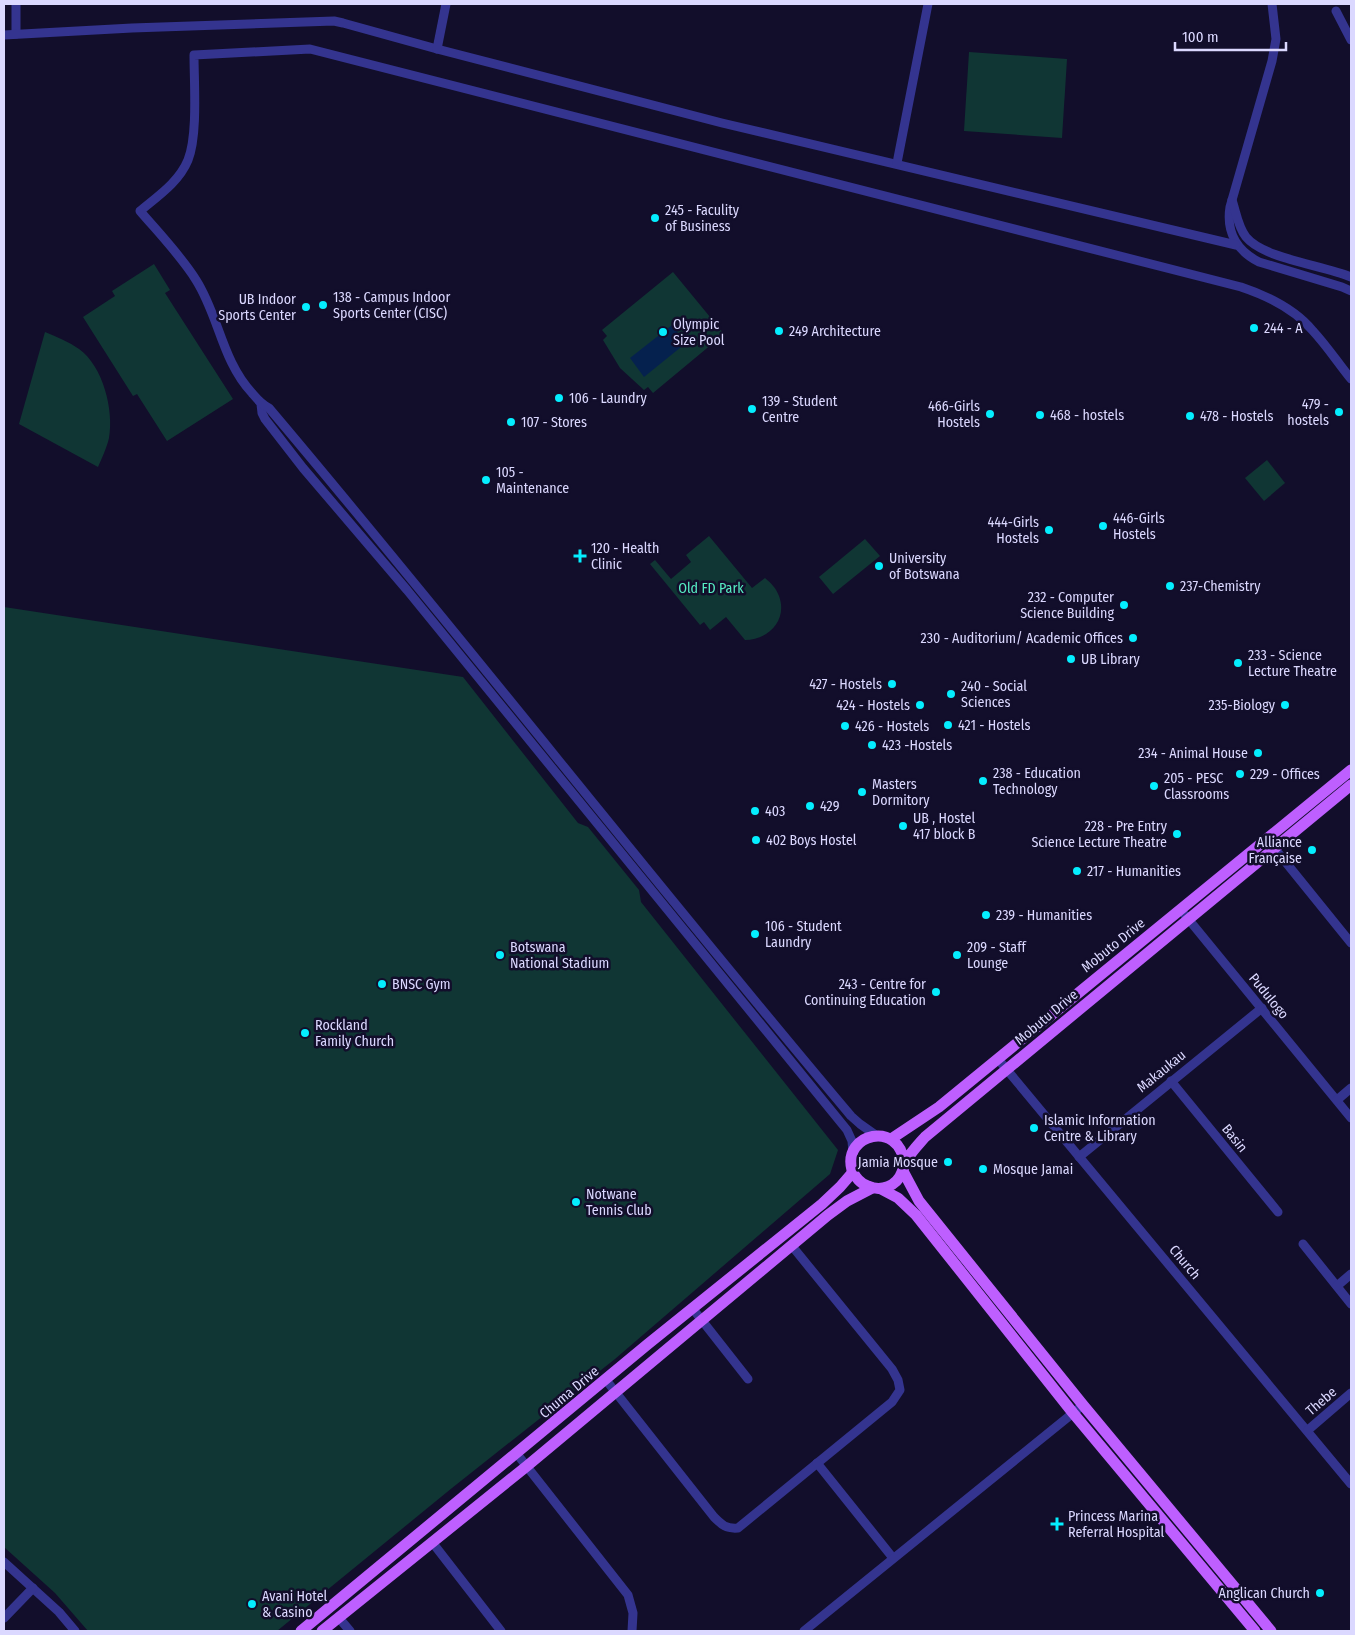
<svg xmlns="http://www.w3.org/2000/svg" width="1355" height="1635" viewBox="0 0 1355 1635" font-family="'Fira Sans Condensed',sans-serif">
<style>
.green{fill:#103634}
.water{fill:#05214e}
.lines{fill:none;stroke-linecap:round;stroke-linejoin:round}
.minor{stroke:#34348f;stroke-width:9}
.major{stroke:#be5fff;stroke-width:11}
.poi-dot{fill:#04eeff;stroke:#120e2b;stroke-width:2}
.labels{text-anchor:middle;stroke-width:5;stroke-linejoin:round;paint-order:stroke}
.poi-label{font-size:14px;fill:#dbd8ff;stroke:#120e2b;text-anchor:start}
.park-label{font-size:14px;fill:#56edc3;stroke:#120e2b}
.street-label{font-size:14px;fill:#dbd8ff;stroke:#120e2b}
</style>
<rect width="100%" height="100%" fill="#120e2b"/>
<g class="green">
<path d="M969,52L1067,59L1062,138L964,131Z"/>
<path d="M154,264L170,290L165,293L233,399L167,441L137,394L133,396L83,317L115,296L112,291Z"/>
<path d="M673,272L724,334L653,393L648,387L644,390L620,368L603,340L607,336L602,330Z"/>
<path d="M45,332C57,337 69,342 79,349C103,366 114,410 109,438C107,447 102,458 98,467L19,424Z"/>
<path d="M1267,460L1285,483L1264,501L1245,478Z"/>
<path d="M709,536L752,588L765,578C771,583 776,588 779,596C788,620 768,640 745,640L726,617L710,630L704,622L700,625L650,564L655,560L671,579L691,562L686,555Z"/>
<path d="M865,539L880,556L833,594L819,577Z"/>
<path d="M4,607L463,677L578,823L588,827L639,890L641,902L838,1150L830,1174L615,1359L452,1488L277,1631H88L55,1593L4,1547Z"/>
</g>
<path class="water" d="M672,325L686,343L644,377L630,358Z"/>
<g class="lines">
<g class="minor">
<path d="M16,4V34"/>
<path d="M1272,4L1276,39L1272,61L1230,207C1226,232 1237,251 1259,262L1342,287L1351,291"/>
<path d="M1336,11L1351,40"/>
<path d="M4,35L132,28L334,21L343,23L437,49L722,123L1236,245"/>
<path d="M437,49L446,4"/>
<path d="M897,163L928,4"/>
<path d="M1232,200C1236,212 1238,227 1246,237C1264,259 1323,265 1351,277"/>
<path d="M261,404L262,413L265,419L303,468L407,590L847,1130L852,1141L853,1152"/>
<path d="M1271,844L1351,943"/>
<path d="M1185,915L1351,1118"/>
<path d="M998,1059L1351,1484"/>
<path d="M1171,1081L1278,1212"/>
<path d="M1337,1100L1351,1088"/>
<path d="M877,1136L860,1124L851,1116C654,883 466,641 269,408C261,404 258,400 252,393C222,361 219,316 196,280C182,257 158,232 140,211C158,196 179,182 188,160C198,135 194,83 194,55L310,49L1241,287C1268,296 1295,309 1313,331C1327,346 1338,363 1351,379"/>
<path d="M1079,1157L1262,1008"/>
<path d="M1303,1244L1351,1304"/>
<path d="M1337,1286L1351,1274"/>
<path d="M693,1309L748,1379"/>
<path d="M606,1380L714,1517C722,1525 726,1529 738,1528L892,1402L900,1390L898,1380L892,1369L792,1246"/>
<path d="M1308,1430L1351,1393"/>
<path d="M517,1454L628,1595L633,1613L632,1631"/>
<path d="M817,1463L893,1558"/>
<path d="M432,1542L501,1631"/>
<path d="M4,1562L59,1612L75,1631"/>
<path d="M4,1618L33,1588"/>
<path d="M339,1618L350,1631"/>
<path d="M804,1631L1083,1405"/>
</g>
<g class="major">
<path d="M891,1139L939,1107L1351,770"/>
<path d="M904,1163C900,1120 842,1133 852,1170C855,1177 861,1184 868,1186C881,1192 897,1186 902,1172C904,1168 904,1164 906,1161C911,1152 918,1145 925,1137L1351,785"/>
<path d="M903,1171L919,1201L1083,1405L1271,1631"/>
<path d="M881,1189L898,1198L916,1215L1073,1413L1255,1631"/>
<path d="M301,1631L648,1344L822,1204L840,1187L853,1172"/>
<path d="M322,1631L527,1466L828,1215L847,1201L872,1188"/>
</g>
</g>
<g class="poi-dot">
<circle cx="655" cy="218" r="5"/>
<circle cx="323" cy="305" r="5"/>
<circle cx="306" cy="307" r="5"/>
<circle cx="1254" cy="328" r="5"/>
<circle cx="779" cy="331" r="5"/>
<circle cx="663" cy="332" r="5"/>
<circle cx="559" cy="398" r="5"/>
<circle cx="752" cy="409" r="5"/>
<circle cx="1339" cy="412" r="5"/>
<circle cx="990" cy="414" r="5"/>
<circle cx="1040" cy="415" r="5"/>
<circle cx="1190" cy="416" r="5"/>
<circle cx="511" cy="422" r="5"/>
<circle cx="486" cy="480" r="5"/>
<circle cx="1103" cy="526" r="5"/>
<circle cx="1049" cy="530" r="5"/>
<path d="M577.5 548.5h5v5h5v5h-5v5h-5v-5h-5v-5h5z"/>
<circle cx="879" cy="566" r="5"/>
<circle cx="1170" cy="586" r="5"/>
<circle cx="1124" cy="605" r="5"/>
<circle cx="1133" cy="638" r="5"/>
<circle cx="1071" cy="659" r="5"/>
<circle cx="1238" cy="663" r="5"/>
<circle cx="892" cy="684" r="5"/>
<circle cx="951" cy="694" r="5"/>
<circle cx="920" cy="705" r="5"/>
<circle cx="1285" cy="705" r="5"/>
<circle cx="948" cy="725" r="5"/>
<circle cx="845" cy="726" r="5"/>
<circle cx="872" cy="745" r="5"/>
<circle cx="1258" cy="753" r="5"/>
<circle cx="1240" cy="774" r="5"/>
<circle cx="983" cy="781" r="5"/>
<circle cx="1154" cy="786" r="5"/>
<circle cx="862" cy="792" r="5"/>
<circle cx="810" cy="806" r="5"/>
<circle cx="755" cy="811" r="5"/>
<circle cx="903" cy="826" r="5"/>
<circle cx="1177" cy="834" r="5"/>
<circle cx="756" cy="840" r="5"/>
<circle cx="1312" cy="850" r="5"/>
<circle cx="1077" cy="871" r="5"/>
<circle cx="986" cy="915" r="5"/>
<circle cx="755" cy="934" r="5"/>
<circle cx="500" cy="955" r="5"/>
<circle cx="957" cy="955" r="5"/>
<circle cx="382" cy="984" r="5"/>
<circle cx="936" cy="992" r="5"/>
<circle cx="305" cy="1033" r="5"/>
<circle cx="1034" cy="1128" r="5"/>
<circle cx="948" cy="1162" r="5"/>
<circle cx="983" cy="1169" r="5"/>
<circle cx="576" cy="1202" r="5"/>
<path d="M1054.5 1516.5h5v5h5v5h-5v5h-5v-5h-5v-5h5z"/>
<circle cx="1320" cy="1593" r="5"/>
<circle cx="252" cy="1604" r="5"/>
</g>
<g class="labels">
<g class="poi-label">
<text x="665" y="215">245 - Faculity<tspan x="665" dy="16">of Business</tspan></text>
<text x="333" y="302">138 - Campus Indoor<tspan x="333" dy="16">Sports Center (CISC)</tspan></text>
<text x="296" y="304" text-anchor="end">UB Indoor<tspan x="296" dy="16">Sports Center</tspan></text>
<text x="673" y="329">Olympic<tspan x="673" dy="16">Size Pool</tspan></text>
<text x="1264" y="333">244 - A</text>
<text x="789" y="336">249 Architecture</text>
<text x="569" y="403">106 - Laundry</text>
<text x="762" y="406">139 - Student<tspan x="762" dy="16">Centre</tspan></text>
<text x="1329" y="409" text-anchor="end">479 -<tspan x="1329" dy="16">hostels</tspan></text>
<text x="980" y="411" text-anchor="end">466-Girls<tspan x="980" dy="16">Hostels</tspan></text>
<text x="1050" y="420">468 - hostels</text>
<text x="1200" y="421">478 - Hostels</text>
<text x="521" y="427">107 - Stores</text>
<text x="496" y="477">105 -<tspan x="496" dy="16">Maintenance</tspan></text>
<text x="1113" y="523">446-Girls<tspan x="1113" dy="16">Hostels</tspan></text>
<text x="1039" y="527" text-anchor="end">444-Girls<tspan x="1039" dy="16">Hostels</tspan></text>
<text x="591" y="553">120 - Health<tspan x="591" dy="16">Clinic</tspan></text>
<text x="889" y="563">University<tspan x="889" dy="16">of Botswana</tspan></text>
<text x="1180" y="591">237-Chemistry</text>
<text x="1114" y="602" text-anchor="end">232 - Computer<tspan x="1114" dy="16">Science Building</tspan></text>
<text x="1123" y="643" text-anchor="end">230 - Auditorium/ Academic Offices</text>
<text x="1248" y="660">233 - Science<tspan x="1248" dy="16">Lecture Theatre</tspan></text>
<text x="1081" y="664">UB Library</text>
<text x="882" y="689" text-anchor="end">427 - Hostels</text>
<text x="961" y="691">240 - Social<tspan x="961" dy="16">Sciences</tspan></text>
<text x="910" y="710" text-anchor="end">424 - Hostels</text>
<text x="1275" y="710" text-anchor="end">235-Biology</text>
<text x="958" y="730">421 - Hostels</text>
<text x="855" y="731">426 - Hostels</text>
<text x="882" y="750">423 -Hostels</text>
<text x="1248" y="758" text-anchor="end">234 - Animal House</text>
<text x="993" y="778">238 - Education<tspan x="993" dy="16">Technology</tspan></text>
<text x="1250" y="779">229 - Offices</text>
<text x="1164" y="783">205 - PESC<tspan x="1164" dy="16">Classrooms</tspan></text>
<text x="872" y="789">Masters<tspan x="872" dy="16">Dormitory</tspan></text>
<text x="820" y="811">429</text>
<text x="765" y="816">403</text>
<text x="913" y="823">UB , Hostel<tspan x="913" dy="16">417 block B</tspan></text>
<text x="1167" y="831" text-anchor="end">228 - Pre Entry<tspan x="1167" dy="16">Science Lecture Theatre</tspan></text>
<text x="766" y="845">402 Boys Hostel</text>
<text x="1302" y="847" text-anchor="end">Alliance<tspan x="1302" dy="16">Française</tspan></text>
<text x="1087" y="876">217 - Humanities</text>
<text x="996" y="920">239 - Humanities</text>
<text x="765" y="931">106 - Student<tspan x="765" dy="16">Laundry</tspan></text>
<text x="510" y="952">Botswana<tspan x="510" dy="16">National Stadium</tspan></text>
<text x="967" y="952">209 - Staff<tspan x="967" dy="16">Lounge</tspan></text>
<text x="392" y="989">BNSC Gym</text>
<text x="926" y="989" text-anchor="end">243 - Centre for<tspan x="926" dy="16">Continuing Education</tspan></text>
<text x="315" y="1030">Rockland<tspan x="315" dy="16">Family Church</tspan></text>
<text x="1044" y="1125">Islamic Information<tspan x="1044" dy="16">Centre &amp; Library</tspan></text>
<text x="938" y="1167" text-anchor="end">Jamia Mosque</text>
<text x="993" y="1174">Mosque Jamai</text>
<text x="586" y="1199">Notwane<tspan x="586" dy="16">Tennis Club</tspan></text>
<text x="1068" y="1521">Princess Marina<tspan x="1068" dy="16">Referral Hospital</tspan></text>
<text x="1310" y="1598" text-anchor="end">Anglican Church</text>
<text x="262" y="1601">Avani Hotel<tspan x="262" dy="16">&amp; Casino</tspan></text>
</g>
<g class="park-label">
<text x="711" y="593">Old FD Park</text>
</g>
<g class="street-label">
<text transform="translate(1113 945) rotate(-39)" y="5">Mobuto Drive</text>
<text transform="translate(1269 996) rotate(51)" y="5">Pudulogo</text>
<text transform="translate(1046 1017) rotate(-40)" y="5">Mobutu Drive</text>
<text transform="translate(1161 1071) rotate(-39)" y="5">Makaukau</text>
<text transform="translate(1235 1138) rotate(51)" y="5">Basin</text>
<text transform="translate(1185 1262) rotate(50)" y="5">Church</text>
<text transform="translate(569 1392) rotate(-40)" y="5">Chuma Drive</text>
<text transform="translate(1321 1401) rotate(-41)" y="5">Thebe</text>
</g>
</g>
<rect width="1355" height="1635" fill="none" stroke="#dbd8ff" stroke-width="10"/>
<path d="M1175 42v8h111v-8" fill="none" stroke="#dbd8ff" stroke-width="2.5"/>
<text x="1182" y="42" font-size="15" fill="#dbd8ff" stroke="#120e2b" stroke-width="4" paint-order="stroke">100 m</text>
</svg>
